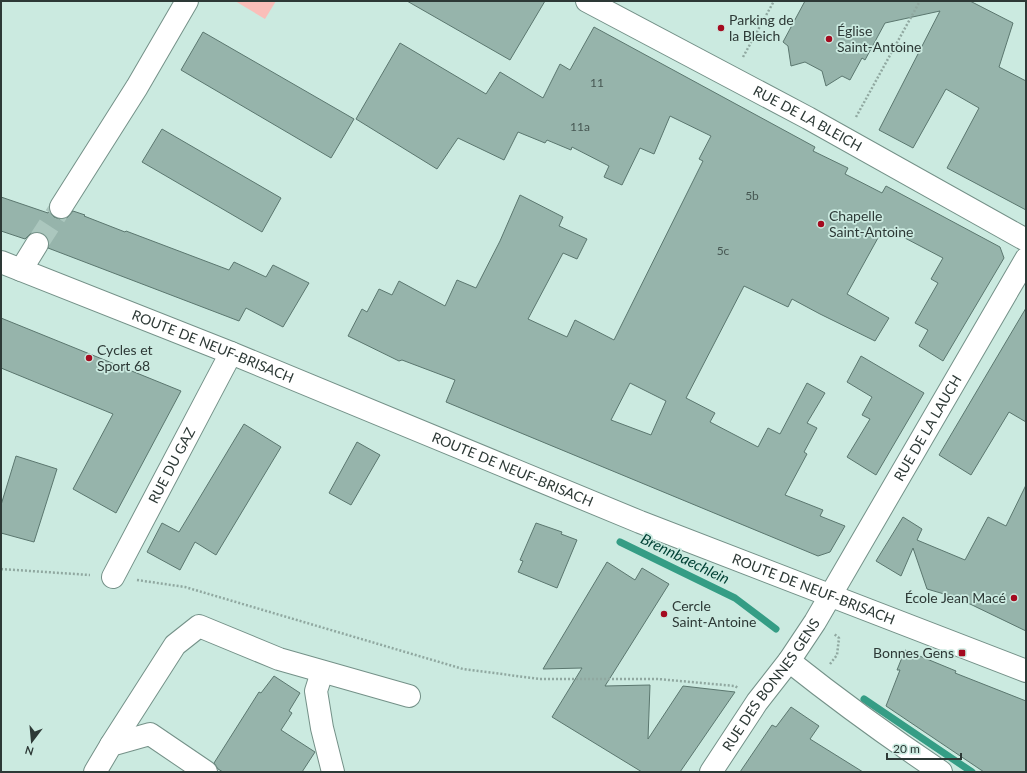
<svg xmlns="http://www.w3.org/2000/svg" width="1027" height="773" viewBox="0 0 1027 773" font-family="Lato,sans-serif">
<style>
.green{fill:#fabeb9}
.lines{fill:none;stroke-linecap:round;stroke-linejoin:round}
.stream{stroke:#359d85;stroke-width:7}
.building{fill:#96b4ab;stroke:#5b776f;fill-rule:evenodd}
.minor-tunnel{stroke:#abc7be;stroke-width:22;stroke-dasharray:22 11;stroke-linecap:butt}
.minor-casing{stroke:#749188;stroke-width:24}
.major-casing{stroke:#749188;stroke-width:24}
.path{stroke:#90a8a0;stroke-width:2.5;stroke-dasharray:2 2;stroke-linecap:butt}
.minor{stroke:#fff;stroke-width:22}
.major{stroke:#fff;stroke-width:22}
.poi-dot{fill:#a40a1f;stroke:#cbeae0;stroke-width:1.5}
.labels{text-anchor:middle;stroke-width:3.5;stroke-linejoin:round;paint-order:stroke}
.number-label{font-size:12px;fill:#475853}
.poi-label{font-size:14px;fill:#2d3936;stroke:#cbeae0;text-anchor:start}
.street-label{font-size:14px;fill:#2d3936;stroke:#cbeae0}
.water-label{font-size:15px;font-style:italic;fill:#014135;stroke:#cbeae0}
</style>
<rect width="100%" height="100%" fill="#cbeae0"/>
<path class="green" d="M235,1H276L265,19Z"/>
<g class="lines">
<g class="stream">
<path d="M620,542L735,598L776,629"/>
<path d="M864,699L972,772"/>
</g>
</g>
<g class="building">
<path d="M407,1H545L510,60Z"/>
<path d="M805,1H970L1013,23L999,67L1026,81V210L947,168L979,108L946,89L913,148L879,130L940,11L885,23L865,60L862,58L850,80L842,76L826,86L822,71L805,62L791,66L788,46L783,42Z"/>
<path d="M594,27L815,147L813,151L848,168L845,174L882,193L886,186L1000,247L1004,258L943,361L919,346L928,330L915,323L938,283L931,279L943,258L884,227L847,294L889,318L875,341L820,314L792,299L788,307L744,286L686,398L715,413L710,422L758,447L768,428L780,434L807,383L825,393L807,423L817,428L804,452L807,454L785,495L823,510L820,516L845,526L830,552L818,556L446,402L455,380L402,360L399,361L348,336L362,309L367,312L379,289L392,295L399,281L445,306L457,280L476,288L500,241L520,195L563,217L559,226L587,239L577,259L563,253L528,319L567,337L575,320L614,340L703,161L699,159L711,136L670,116L654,154L640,148L622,185L604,177L609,166L572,147L571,150L547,140L545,143L518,132L504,160L458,138L437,169L356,119L400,43L486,94L500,72L543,98L560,64L570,70ZM630,383L666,401L651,435L611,420Z"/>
<path d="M203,32L354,119L331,158L181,70Z"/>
<path d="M162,129L281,198L262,232L142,162Z"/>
<path d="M1,197L48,213L49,211L54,217L60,219L67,218L73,211L85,215L84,216L125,232L126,231L229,270L234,262L266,277L273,265L309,283L283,327L246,308L239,321L48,248L49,244L48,238L43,233L38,232L31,233L25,239L1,231Z"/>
<path d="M1026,308V422L1009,412L971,475L939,455Z"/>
<path d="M1,318L181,391L116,513L73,489L113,414L1,368Z"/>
<path d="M861,356L924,393L876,475L847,457L870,419L862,415L872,397L847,382Z"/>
<path d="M244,424L281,447L216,555L195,542L180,570L147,552L162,523L179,532Z"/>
<path d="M357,442L380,455L351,505L329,493Z"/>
<path d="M16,456L57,469L34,542L1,533V505Z"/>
<path d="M1026,485V631L970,604L951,596L927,589L913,548L901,576L876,561L903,517L922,529L917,540L965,560L988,517L1006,526Z"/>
<path d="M536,523L562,532L561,534L577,540L557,588L518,572L523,561L520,560Z"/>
<path d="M607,562L635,580L642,568L669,584L605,686L650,685L648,739L683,686L735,692L680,772H642L552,717L582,668L543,669Z"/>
<path d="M905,650L956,671L955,673L1026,701V772H984L886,706L900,670H897Z"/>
<path d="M274,676L300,693L289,711L292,713L281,730L315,752L302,772H223L218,769L214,763L259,692L261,693Z"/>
<path d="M791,707L819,726L810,739L863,772H740L772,725L776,727Z"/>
</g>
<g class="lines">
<path class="minor-tunnel" d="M37,244L61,207"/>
<g class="minor-casing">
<g id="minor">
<path id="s1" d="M587,1L808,118L1026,240"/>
<path d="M61,207L137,87L187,1"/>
<path d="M21,270L37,244"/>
<path id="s2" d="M113,577L231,353"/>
<path d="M789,661C838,700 889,737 941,772"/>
<path d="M322,672L316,691L322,728L333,772"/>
<path d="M111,745L175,645L199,626L279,659L409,696"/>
<path d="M95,772L111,745L150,734L206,772"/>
<path id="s3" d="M711,772L757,702L789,661L815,622L1026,259"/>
</g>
</g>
<g class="major-casing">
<g id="major">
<path id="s4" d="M1,262L231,353L640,522L1026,671"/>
</g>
</g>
<g class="path">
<path d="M743,57L774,1"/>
<path d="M856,117L920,1"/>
<path d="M1,569L90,575"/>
<path d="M137,580L185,587L463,669L540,679H658L735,686L738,688"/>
<path d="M830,664L837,655L839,638L834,634"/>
</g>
<use href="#minor" class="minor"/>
<use href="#major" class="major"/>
</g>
<g class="poi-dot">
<circle cx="721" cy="28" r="4"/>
<circle cx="829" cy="39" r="4"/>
<circle cx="821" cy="224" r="4"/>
<circle cx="89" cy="358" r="4"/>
<circle cx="1014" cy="598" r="4"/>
<circle cx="664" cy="614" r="4"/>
<rect x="958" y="649" width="8" height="8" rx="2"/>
</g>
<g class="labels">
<g class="number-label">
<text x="597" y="87">11</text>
<text x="580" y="131">11a</text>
<text x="752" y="200">5b</text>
<text x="723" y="255">5c</text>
</g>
<g class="poi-label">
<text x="729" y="25">Parking de<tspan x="729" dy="16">la Bleich</tspan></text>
<text x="837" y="36">Église<tspan x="837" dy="16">Saint-Antoine</tspan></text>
<text x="829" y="221">Chapelle<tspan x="829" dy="16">Saint-Antoine</tspan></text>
<text x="97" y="355">Cycles et<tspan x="97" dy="16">Sport 68</tspan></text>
<text x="1006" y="603" text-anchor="end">École Jean Macé</text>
<text x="672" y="611">Cercle<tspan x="672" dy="16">Saint-Antoine</tspan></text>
<text x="954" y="658" text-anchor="end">Bonnes Gens</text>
</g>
<g class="street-label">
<text dy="5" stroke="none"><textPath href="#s1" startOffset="250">RUE DE LA BLEICH</textPath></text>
<text dy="5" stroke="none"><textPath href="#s4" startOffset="228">ROUTE DE NEUF-BRISACH</textPath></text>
<text dy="5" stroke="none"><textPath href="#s3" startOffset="407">RUE DE LA LAUCH</textPath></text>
<text dy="5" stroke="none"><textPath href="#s2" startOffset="126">RUE DU GAZ</textPath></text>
<text dy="5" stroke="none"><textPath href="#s4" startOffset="552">ROUTE DE NEUF-BRISACH</textPath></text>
<text dy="5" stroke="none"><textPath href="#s4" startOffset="876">ROUTE DE NEUF-BRISACH</textPath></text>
<text dy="5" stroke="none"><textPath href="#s3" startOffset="106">RUE DES BONNES GENS</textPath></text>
</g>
<g class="water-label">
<text transform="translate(685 559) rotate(26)" y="5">Brennbaechlein</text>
</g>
</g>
<rect width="1027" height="773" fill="none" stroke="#2d3936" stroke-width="4"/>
<g transform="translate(32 741) rotate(196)" stroke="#cbeae0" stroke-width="3" paint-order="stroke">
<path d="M0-3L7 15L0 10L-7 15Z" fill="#2d3936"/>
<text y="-6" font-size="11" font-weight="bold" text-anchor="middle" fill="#2d3936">N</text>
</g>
<path d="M887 753v6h74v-6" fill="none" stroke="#2d3936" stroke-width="2"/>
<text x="893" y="753" font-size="12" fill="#2d3936" stroke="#cbeae0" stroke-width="3" paint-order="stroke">20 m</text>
</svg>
